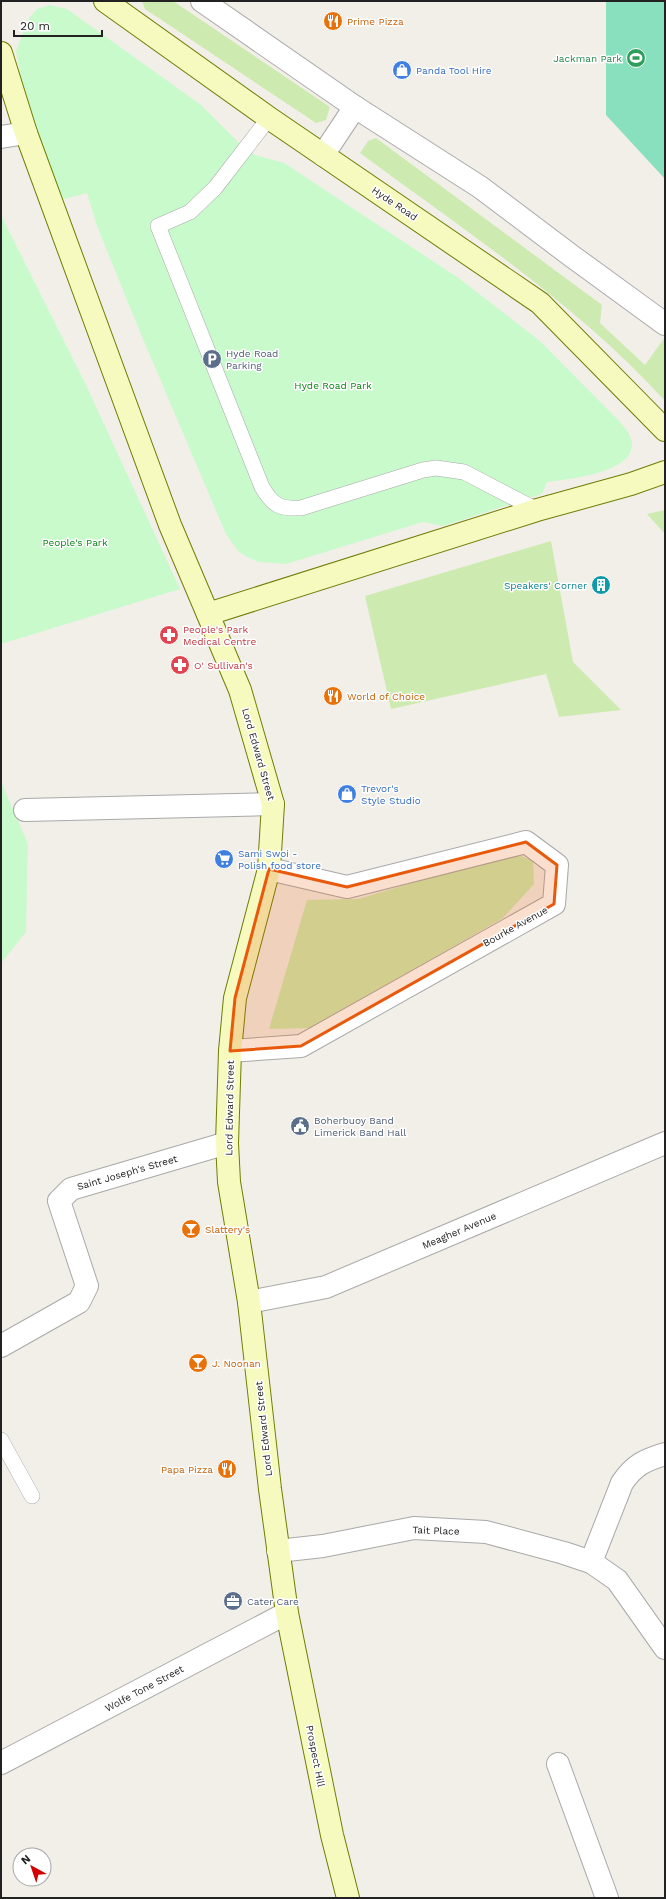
<svg xmlns="http://www.w3.org/2000/svg" width="666" height="1899" viewBox="0 0 666 1899" font-family="'Work Sans',sans-serif">
<style>
.grass{fill:#cdebb0}
.park{fill:#c8facc}
.pitch{fill:#88e0be}
.lines{fill:none;stroke-linecap:round;stroke-linejoin:round}
.service-casing{stroke:#a9a9a9;stroke-width:16}
.minor-casing{stroke:#a9a9a9;stroke-width:24}
.secondary-casing{stroke:#707d05;stroke-width:24}
.service{stroke:#fff;stroke-width:15}
.minor{stroke:#fff;stroke-width:22}
.secondary{stroke:#f7fabf;stroke-width:22}
.marked{fill:#e8590c;fill-opacity:0.2;stroke:#e8590c;stroke-width:3;stroke-linejoin:round}
.labels{text-anchor:middle;stroke-width:3;stroke-linejoin:round;paint-order:stroke}
.food-label{font-size:10px;fill:#c56008;stroke:#fff;text-anchor:start}
.leisure-label{font-size:10px;fill:#27864d;stroke:#fff;text-anchor:end}
.shop-label{font-size:10px;fill:#366cbe;stroke:#fff;text-anchor:start}
.street-label{font-size:10px;fill:#222;stroke:#fff}
.service-label{font-size:10px;fill:#4e5e75;stroke:#fff;text-anchor:start}
.park-label{font-size:10px;fill:#0c8416;stroke:#fff}
.culture-label{font-size:10px;fill:#0d838f;stroke:#fff;text-anchor:end}
.health-label{font-size:10px;fill:#be3a42;stroke:#fff;text-anchor:start}
</style>
<rect width="100%" height="100%" fill="#f2efe9"/>
<g class="grass">
<path d="M142,1H173L330,107L326,120L316,123L145,9Z"/>
<path d="M376,138L602,305L600,323L645,365L665,337V401C577,304 465,231 360,153L368,141Z"/>
<path d="M665,510V534L647,514Z"/>
<path d="M551,541L573,662L621,710L559,717L546,674L391,709L365,596Z"/>
<path d="M514,853L533,861L534,884L503,918L312,1028L269,1029L307,900L358,899Z"/>
</g>
<g class="park">
<path d="M50,5L67,9L201,105L239,143L255,155L284,163L460,279L540,341L620,422C623,426 627,430 629,434C648,472 569,479 547,482L542,494L443,526L423,522L286,564L259,562L247,557L238,551L226,534L211,499L138,327L97,226L87,193L60,200L26,105L16,51L29,18L37,9Z"/>
<path d="M1,215L86,385L180,589L1,644Z"/>
<path d="M1,782L28,844L26,932L1,963Z"/>
</g>
<path class="pitch" d="M606,1H665V179L606,115Z"/>
<g class="lines">
<g class="service-casing">
<g id="service">
<path d="M269,118L215,188L190,212L158,226L262,487C273,506 280,509 301,508L423,470L436,468L464,472L537,510"/>
<path d="M1,1440L32,1496"/>
</g>
</g>
<g class="minor-casing">
<g id="minor">
<path d="M202,1L355,107L480,187L573,257L665,324"/>
<path d="M1,137L26,133"/>
<path d="M323,155L355,107"/>
<path d="M25,810L273,804"/>
<path d="M230,1051L301,1046L554,904L557,865L526,842L347,887L269,869"/>
<path d="M249,1302L326,1287L665,1143"/>
<path d="M1,1346L79,1302L87,1286L59,1201L71,1189L227,1143"/>
<path d="M278,1551L323,1546L414,1528L486,1532L564,1553L591,1562L617,1580L665,1648"/>
<path d="M591,1562L622,1483C634,1465 645,1460 665,1454"/>
<path d="M1,1763L287,1613"/>
<path d="M558,1764L607,1898"/>
</g>
</g>
<g class="secondary-casing">
<g id="secondary">
<path d="M105,1L269,118L540,303L665,430"/>
<path d="M1,53L26,133L170,525L240,690L273,804L269,869L235,998L230,1051L227,1143L229,1182L249,1302L270,1489L287,1613L332,1835L348,1898"/>
<path d="M208,614L537,510L631,484L665,472"/>
</g>
</g>
<use href="#service" class="service"/>
<use href="#minor" class="minor"/>
<use href="#secondary" class="secondary"/>
</g>
<path class="marked" d="M526,842L557,865L554,904L301,1046L230,1051L235,998L269,869L347,887Z"/>
<defs>
<g id="restaurant-disc" transform="scale(1)"><circle r="9.5" fill="#e8710a" stroke="#fff"/><path d="M-5-6h1v4h1v-4h1v4h1v-4h1v5L-1.5 .5V6h-2V.5L-5-1ZM5-6V6H3V1.5H1.5Q1.5-4 5-6Z" fill="#fff"/></g>
<g id="stadium-disc" transform="scale(1)"><circle r="9.5" fill="#2e9e5b" stroke="#fff"/><path d="M0-5a6.5 5 0 1 0 0 10a6.5 5 0 1 0 0-10ZM-3.5-1.8h7v3.6h-7Z" fill="#fff"/></g>
<g id="shop-disc" transform="scale(1)"><circle r="9.5" fill="#3f7fe0" stroke="#fff"/><path d="M-5-2.5h2.3a2.7 3.5 0 0 1 5.4 0H5L5.5 6h-11ZM-1.5-2.5h3a1.5 2.3 0 0 0-3 0Z" fill="#fff"/></g>
<g id="parking-disc" transform="scale(1)"><circle r="9.5" fill="#5c6f8a" stroke="#fff"/><path d="M-3.5-5.5H1a3.5 3.5 0 0 1 0 7H-1V5.5H-3.5ZM-1-3.4V-.6H.8a1.4 1.4 0 0 0 0-2.8Z" fill="#fff"/></g>
<g id="building-disc" transform="scale(1)"><circle r="9.5" fill="#0f9aa8" stroke="#fff"/><path d="M-4-6H4V6H1V3H-1V6H-4ZM-2.5-4.3h1.7v1.8h-1.7ZM.8-4.3h1.7v1.8H.8ZM-2.5-1h1.7V.8h-1.7ZM.8-1h1.7V.8H.8Z" fill="#fff"/></g>
<g id="pharmacy-disc" transform="scale(1)"><circle r="9.5" fill="#e0444e" stroke="#fff"/><path d="M-2-6h4v4h4v4h-4v4h-4v-4h-4v-4h4Z" fill="#fff"/></g>
<g id="supermarket-disc" transform="scale(1)"><circle r="9.5" fill="#3f7fe0" stroke="#fff"/><path d="M-6-5.5h2.5l.6 2H6L4.5 2H-2.5L-4.4-4H-6ZM-1.5 3.2a1.3 1.3 0 1 0 .1 0ZM3 3.2a1.3 1.3 0 1 0 .1 0Z" fill="#fff"/></g>
<g id="civic-disc" transform="scale(1)"><circle r="9.5" fill="#5c6f8a" stroke="#fff"/><path d="M-.6-6.5H3V-4.5H.6V-3L4-1V1h2V6H-6V1h2V-1L-.6-3ZM-1.2 2.5V6h2.4V2.5Z" fill="#fff"/></g>
<g id="bar-disc" transform="scale(1)"><circle r="9.5" fill="#e8710a" stroke="#fff"/><path d="M-6-5H6L.8 .8V4.5H3.5V6h-7V4.5H-.8V.8Z" fill="#fff"/></g>
<g id="office-disc" transform="scale(1)"><circle r="9.5" fill="#5c6f8a" stroke="#fff"/><path d="M-6-3h4V-5.5h4V-3h4V5H-6ZM-1-4.5V-3h2v-1.5ZM-6 0V1H6V0Z" fill="#fff"/></g>
</defs>
<g fill-rule="evenodd">
<use href="#restaurant-disc" x="333" y="21"/>
<use href="#stadium-disc" x="636" y="58"/>
<use href="#shop-disc" x="402" y="70"/>
<use href="#parking-disc" x="212" y="359"/>
<use href="#building-disc" x="601" y="585"/>
<use href="#pharmacy-disc" x="169" y="635"/>
<use href="#pharmacy-disc" x="180" y="665"/>
<use href="#restaurant-disc" x="333" y="696"/>
<use href="#shop-disc" x="347" y="794"/>
<use href="#supermarket-disc" x="224" y="859"/>
<use href="#civic-disc" x="300" y="1126"/>
<use href="#bar-disc" x="191" y="1229"/>
<use href="#bar-disc" x="198" y="1363"/>
<use href="#restaurant-disc" x="227" y="1469"/>
<use href="#office-disc" x="233" y="1601"/>
</g>
<g class="labels">
<g class="food-label">
<text x="347" y="25">Prime Pizza</text>
<text x="347" y="700">World of Choice</text>
<text x="205" y="1233">Slattery's</text>
<text x="212" y="1367">J. Noonan</text>
<text x="213" y="1473" text-anchor="end">Papa Pizza</text>
</g>
<g class="leisure-label">
<text x="622" y="62">Jackman Park</text>
</g>
<g class="shop-label">
<text x="416" y="74">Panda Tool Hire</text>
<text x="361" y="792">Trevor's<tspan x="361" dy="12">Style Studio</tspan></text>
<text x="238" y="857">Sami Swoi -<tspan x="238" dy="12">Polish food store</tspan></text>
</g>
<g class="street-label">
<text transform="translate(395 203) rotate(34)" y="4">Hyde Road</text>
<text transform="translate(259 754) rotate(74)" y="4">Lord Edward Street</text>
<text transform="translate(515 926) rotate(-29)" y="4">Bourke Avenue</text>
<text transform="translate(229 1108) rotate(-89)" y="4">Lord Edward Street</text>
<text transform="translate(127 1172) rotate(-16)" y="4">Saint Joseph's Street</text>
<text transform="translate(459 1230) rotate(-23)" y="4">Meagher Avenue</text>
<text transform="translate(263 1429) rotate(-96)" y="4">Lord Edward Street</text>
<text transform="translate(436 1530) rotate(2)" y="4">Tait Place</text>
<text transform="translate(144 1688) rotate(-28)" y="4">Wolfe Tone Street</text>
<text transform="translate(316 1756) rotate(79)" y="4">Prospect Hill</text>
</g>
<g class="service-label">
<text x="226" y="357">Hyde Road<tspan x="226" dy="12">Parking</tspan></text>
<text x="314" y="1124">Boherbuoy Band<tspan x="314" dy="12">Limerick Band Hall</tspan></text>
<text x="247" y="1605">Cater Care</text>
</g>
<g class="park-label">
<text x="333" y="389">Hyde Road Park</text>
<text x="75" y="546">People's Park</text>
</g>
<g class="culture-label">
<text x="587" y="589">Speakers' Corner</text>
</g>
<g class="health-label">
<text x="183" y="633">People's Park<tspan x="183" dy="12">Medical Centre</tspan></text>
<text x="194" y="669">O' Sullivan's</text>
</g>
</g>
<rect width="666" height="1899" fill="none" stroke="#222222" stroke-width="4"/>
<g transform="translate(32 1867) rotate(320)"><circle r="19" fill="#ffffff" stroke="#a7a7a7"/>
<path d="M0-3L7 15L0 10L-7 15Z" fill="#d40000"/>
<text y="-6" font-size="11" font-weight="bold" text-anchor="middle" fill="#222222">N</text>
</g>
<path d="M14 30v6h88v-6" fill="none" stroke="#222222" stroke-width="2"/>
<text x="20" y="30" font-size="12" fill="#222222" stroke="#ffffff" stroke-width="3" paint-order="stroke">20 m</text>
</svg>
